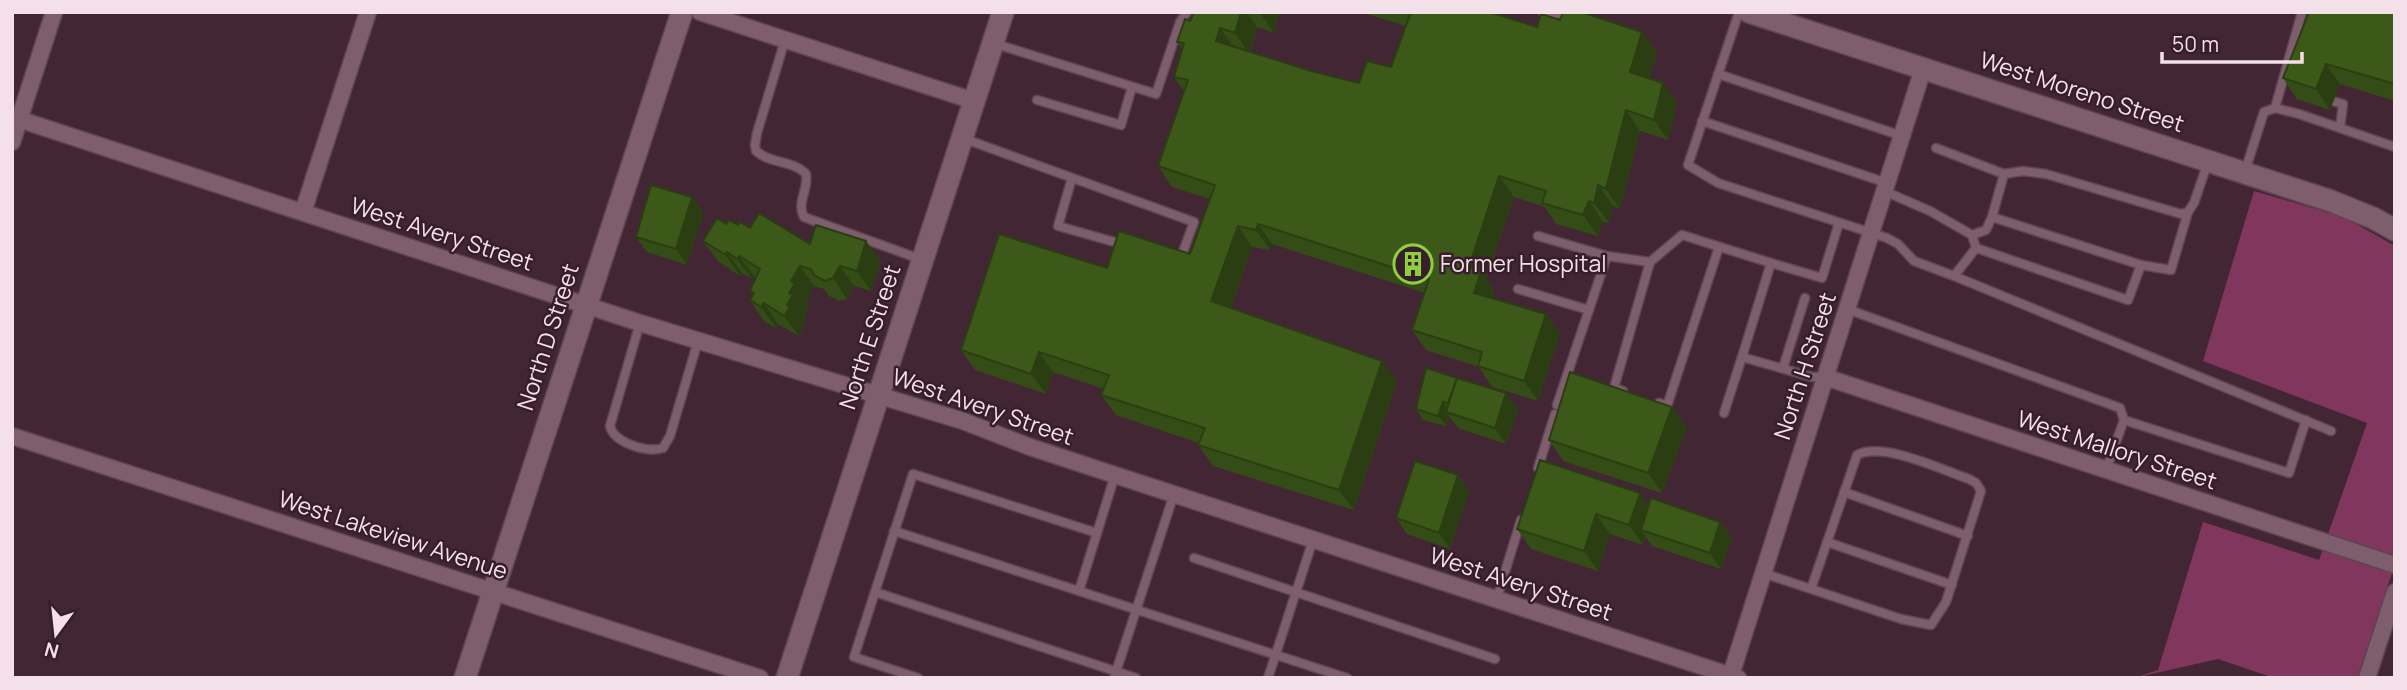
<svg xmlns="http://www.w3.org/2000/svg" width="2407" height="690" viewBox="0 0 2407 690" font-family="Manrope,sans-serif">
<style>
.green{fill:#80365d}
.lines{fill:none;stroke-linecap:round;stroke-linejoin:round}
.lane-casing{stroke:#5d4551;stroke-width:11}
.street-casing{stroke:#5d4551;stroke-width:19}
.secondary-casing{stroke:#5d4551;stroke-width:24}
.lane{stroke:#7e5e6c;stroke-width:8}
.street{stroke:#7e5e6c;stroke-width:16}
.secondary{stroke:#7e5e6c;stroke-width:21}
.wall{fill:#344d16}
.shaded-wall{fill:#2a3e12}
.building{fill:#3c5919;stroke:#2a3e12;stroke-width:2}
.labels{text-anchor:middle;stroke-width:5;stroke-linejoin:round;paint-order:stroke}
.street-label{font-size:23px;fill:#f3e0e8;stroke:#381d2a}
.poi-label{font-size:23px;fill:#f3e0e8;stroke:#381d2a;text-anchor:start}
</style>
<rect width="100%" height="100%" fill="#432634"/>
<path class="green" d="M2254,191L2344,217L2395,246V564L2357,678H2274L2218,659L2134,678L2158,670L2203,522L2319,560L2367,423L2203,361Z"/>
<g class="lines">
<g class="lane-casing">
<g id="lane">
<path d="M1543,12L1555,15L1562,12"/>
<path d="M1739,12L1688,165L1718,183L1887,238L1898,244L1914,261L1954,276L1976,248L1972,235"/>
<path d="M785,40L757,133L755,145L756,151C770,164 793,160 806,174C809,189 796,203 804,217L920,259"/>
<path d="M996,44L1156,94L1180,22L1187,12"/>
<path d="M1718,74L1902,136"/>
<path d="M2325,99L2343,104L2340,128"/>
<path d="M1037,100L1121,125L1132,87"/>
<path d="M2275,108L2302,12"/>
<path d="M1702,121L1887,183"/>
<path d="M965,139L1194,222L1180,260"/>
<path d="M1936,148L2004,174"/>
<path d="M2245,171L2264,112L2275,108L2299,114L2395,147"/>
<path d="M1072,178L1058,226L1125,245"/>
<path d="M1884,191L1930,211L1972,235L1986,230L1992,217L2004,174L2023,171L2046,174L2181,214L2188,212L2194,203L2208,162"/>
<path d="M1992,217L2141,265L2171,270L2188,212"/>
<path d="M1538,236L1607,256L1557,405"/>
<path d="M1976,248L2128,300L2141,265"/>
<path d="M1607,256L1650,262L1682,235L1771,263"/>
<path d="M1954,276L2331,431"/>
<path d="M1518,289L1589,310"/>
<path d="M1847,309L2120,408L2124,420L2106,470"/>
<path d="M640,323L610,426C614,443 647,453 663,448L670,436L698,341"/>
<path d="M1783,368L1805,298"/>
<path d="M1825,377H1812L1742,357L1771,263L1822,278L1839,223"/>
<path d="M1623,391L1614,388L1650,262"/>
<path d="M1659,403L1667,406L1719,247"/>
<path d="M1724,413L1742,357"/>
<path d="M2124,420L2289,473L2306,420"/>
<path d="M1538,468L1555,414"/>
<path d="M1844,492L1968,536"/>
<path d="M894,531L1347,678"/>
<path d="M1827,542L1952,585"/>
<path d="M1194,558L1495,659"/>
<path d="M1763,573L1901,619L1931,625L1946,602L1981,491L1976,483L1969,479C1942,470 1883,441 1857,455L1811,589"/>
<path d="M1079,591L1115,475"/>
<path d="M875,592L1136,678"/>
<path d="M1496,601L1521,520"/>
<path d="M918,678L854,657L913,474L1097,533"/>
<path d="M1114,678L1174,494"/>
<path d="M1268,678L1313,540"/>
</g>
</g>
<g class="street-casing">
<g id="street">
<path d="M700,12L974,101"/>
<path d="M12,117L640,323L963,421L1030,447L1115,475L1738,678"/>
<path d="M12,142L54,12"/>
<path d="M303,212L368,12"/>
<path d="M1825,377L2395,565"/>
<path d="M12,436L760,678"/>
<path d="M1730,678L1923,69"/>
<path d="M2367,678L2395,592"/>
</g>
</g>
<g class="secondary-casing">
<g id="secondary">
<path d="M1749,12L2331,201L2373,218L2395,230"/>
<path d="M465,678L682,12"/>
<path d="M787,678L1003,12"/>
</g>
</g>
<use href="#lane" class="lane"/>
<use href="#street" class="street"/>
<use href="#secondary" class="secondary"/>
</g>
<g class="wall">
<path d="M1194,12H1278L1279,14L1274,33L1257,27L1250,52L1311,71L1359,83L1391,67L1406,26L1361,12H1489L1537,27L1560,20L1642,32L1657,52L1649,78L1663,83L1677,103L1668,140L1640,131L1620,209L1613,206L1609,223L1603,222L1598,236L1556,224L1545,207L1514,197L1486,279L1495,292L1493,298L1546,314L1560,334L1538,401L1492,387L1479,367L1426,350L1412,330L1425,293L1272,244L1270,250L1252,247L1231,308L1382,361L1397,381L1354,510L1213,466L1198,445L1199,443L1116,415L1101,395L1104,389L1053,372L1046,394L975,370L961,350L1107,268L1190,254L1210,199L1172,187L1158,166L1184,91L1174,77L1182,49L1177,42L1190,21Z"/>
<path d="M2395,12V101L2340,84L2330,110L2297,99L2283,78Z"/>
<path d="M692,197L703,213L687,265L647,252L636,237Z"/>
<path d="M726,224L750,228L810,244L881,261L871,291L854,286L847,299L839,301L829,296L824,289L814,286L806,300L809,304L805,312L807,315L802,324L804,327L799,336L778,324L776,328L764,321L750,300L753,295L750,290L756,278L754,276L752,279L742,273L740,276L718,261L703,241Z"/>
<path d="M1426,368L1518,409L1506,444L1458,428L1449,416L1446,426L1423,420L1416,409Z"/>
<path d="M1687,427L1662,493L1563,461L1549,440Z"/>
<path d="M1458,475L1469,491L1450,549L1407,534L1396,518Z"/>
<path d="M1640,493L1649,506L1720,522L1732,538L1721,569L1652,546L1646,537L1643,545L1610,534L1598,571L1531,549L1517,529Z"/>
</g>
<g class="shaded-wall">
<path d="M1241,12H1247L1257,27L1249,53L1235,33Z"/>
<path d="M1278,12L1279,14L1274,33L1260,13Z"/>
<path d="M1220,28L1234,48L1216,41Z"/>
<path d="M1642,32L1657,52L1644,92L1630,72Z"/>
<path d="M2326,64L2340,84L2330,110L2316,89Z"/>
<path d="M1663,83L1677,103L1668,140L1654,120Z"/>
<path d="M1626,110L1640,131L1620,209L1606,189Z"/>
<path d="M1499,176L1514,197L1486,279L1495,292L1489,313L1474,293L1469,267Z"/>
<path d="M1598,185L1613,206L1609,223L1594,203Z"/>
<path d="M692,197L703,213L687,265L676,249Z"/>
<path d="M1589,201L1603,222L1598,236L1583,215Z"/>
<path d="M1258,224L1272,244L1270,250L1256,230Z"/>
<path d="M1238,226L1252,247L1226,322L1211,301Z"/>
<path d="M866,241L881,261L871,291L857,271Z"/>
<path d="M727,252L742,273L740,276L726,255Z"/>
<path d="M739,256L754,276L752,279L737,259Z"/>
<path d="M800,266L814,286L806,300L809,304L805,312L807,315L802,324L804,327L799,336L784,316L791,281Z"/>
<path d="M840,266L854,286L847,299L833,278Z"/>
<path d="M764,303L778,324L776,328L761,307Z"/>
<path d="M1546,314L1560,334L1538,401L1524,381Z"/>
<path d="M1039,352L1053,372L1046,394L1031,374Z"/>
<path d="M1382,361L1397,381L1354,510L1339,490Z"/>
<path d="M1506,393L1518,409L1506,444L1495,428Z"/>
<path d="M1443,402L1450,413L1446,412L1449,416L1446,426L1438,416Z"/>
<path d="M1672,407L1687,427L1662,493L1648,473Z"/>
<path d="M1458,475L1469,491L1450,549L1439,533Z"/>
<path d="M1640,493L1654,514L1641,530L1646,537L1643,545L1629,525Z"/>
<path d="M1596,514L1610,534L1598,571L1584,551Z"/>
<path d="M1720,522L1732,538L1721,569L1710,553Z"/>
</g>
<g class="building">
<path d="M1194,12H1241L1235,33L1220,28L1216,41L1311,71L1359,83L1367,61L1391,67L1411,12H1489L1537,27L1541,14L1560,20L1563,12H1581L1642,32L1630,72L1663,83L1654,120L1626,110L1606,189L1598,185L1594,203L1589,201L1583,215L1542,203L1546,191L1499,176L1469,267L1481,271L1474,293L1546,314L1524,381L1478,366L1482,352L1412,330L1429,279L1258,224L1256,230L1238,226L1211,301L1382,361L1339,490L1198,445L1205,428L1101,395L1109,375L1039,352L1031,374L961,350L999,234L1107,268L1119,231L1190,254L1215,185L1158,166L1188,80L1174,77L1184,43L1177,42L1185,19L1190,21Z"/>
<path d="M2309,12H2395V84L2326,64L2316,89L2283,78Z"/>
<path d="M651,185L692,197L676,249L636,237Z"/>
<path d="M759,213L810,244L816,225L866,241L857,271L840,266L833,278L825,281L814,275L811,269L800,266L791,281L795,284L789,293L793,295L787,305L790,307L784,316L764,303L761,307L750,300L754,293L750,290L760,269L739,256L737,259L727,252L726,255L703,241L717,218L726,224L729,220L738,225L740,222L750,228Z"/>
<path d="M1426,368L1457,378L1448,403L1443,402L1438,416L1416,409Z"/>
<path d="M1570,372L1672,407L1648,473L1549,440Z"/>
<path d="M1457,378L1506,393L1495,428L1446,412Z"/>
<path d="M1540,460L1640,493L1629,525L1596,514L1584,551L1517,529Z"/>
<path d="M1415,461L1458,475L1439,533L1396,518Z"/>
<path d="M1651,498L1720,522L1710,553L1641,530Z"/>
</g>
<defs>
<g id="building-ring" transform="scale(2.0125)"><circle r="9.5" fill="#381d2a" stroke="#8fcd41" stroke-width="1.5"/><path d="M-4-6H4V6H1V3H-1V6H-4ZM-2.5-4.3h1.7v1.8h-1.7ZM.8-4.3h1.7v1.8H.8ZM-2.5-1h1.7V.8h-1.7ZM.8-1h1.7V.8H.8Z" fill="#8fcd41"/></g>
</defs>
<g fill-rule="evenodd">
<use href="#building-ring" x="1413" y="264"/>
</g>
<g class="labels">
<g class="street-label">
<text transform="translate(2082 92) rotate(18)" y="8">West Moreno Street</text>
<text transform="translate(442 234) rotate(18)" y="8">West Avery Street</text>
<text transform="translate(548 337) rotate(-72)" y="8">North D Street</text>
<text transform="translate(870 337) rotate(-72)" y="8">North E Street</text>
<text transform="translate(1805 366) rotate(-72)" y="8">North H Street</text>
<text transform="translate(983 407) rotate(19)" y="8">West Avery Street</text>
<text transform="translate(2117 450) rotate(18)" y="8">West Mallory Street</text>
<text transform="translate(393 535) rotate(18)" y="8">West Lakeview Avenue</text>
<text transform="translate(1521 584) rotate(18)" y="8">West Avery Street</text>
</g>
<g class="poi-label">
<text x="1440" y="272">Former Hospital</text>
</g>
</g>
<rect width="2407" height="690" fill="none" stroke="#f3e0e8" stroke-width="28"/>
<g transform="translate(56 634) rotate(195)" stroke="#381d2a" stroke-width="5" paint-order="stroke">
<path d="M0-5L12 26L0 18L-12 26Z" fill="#f3e0e8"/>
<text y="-10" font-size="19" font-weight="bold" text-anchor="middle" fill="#f3e0e8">N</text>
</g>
<path d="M2162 52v10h140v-10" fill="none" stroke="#f3e0e8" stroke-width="3.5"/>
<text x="2172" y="52" font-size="21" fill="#f3e0e8" stroke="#381d2a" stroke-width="5" paint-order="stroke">50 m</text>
</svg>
